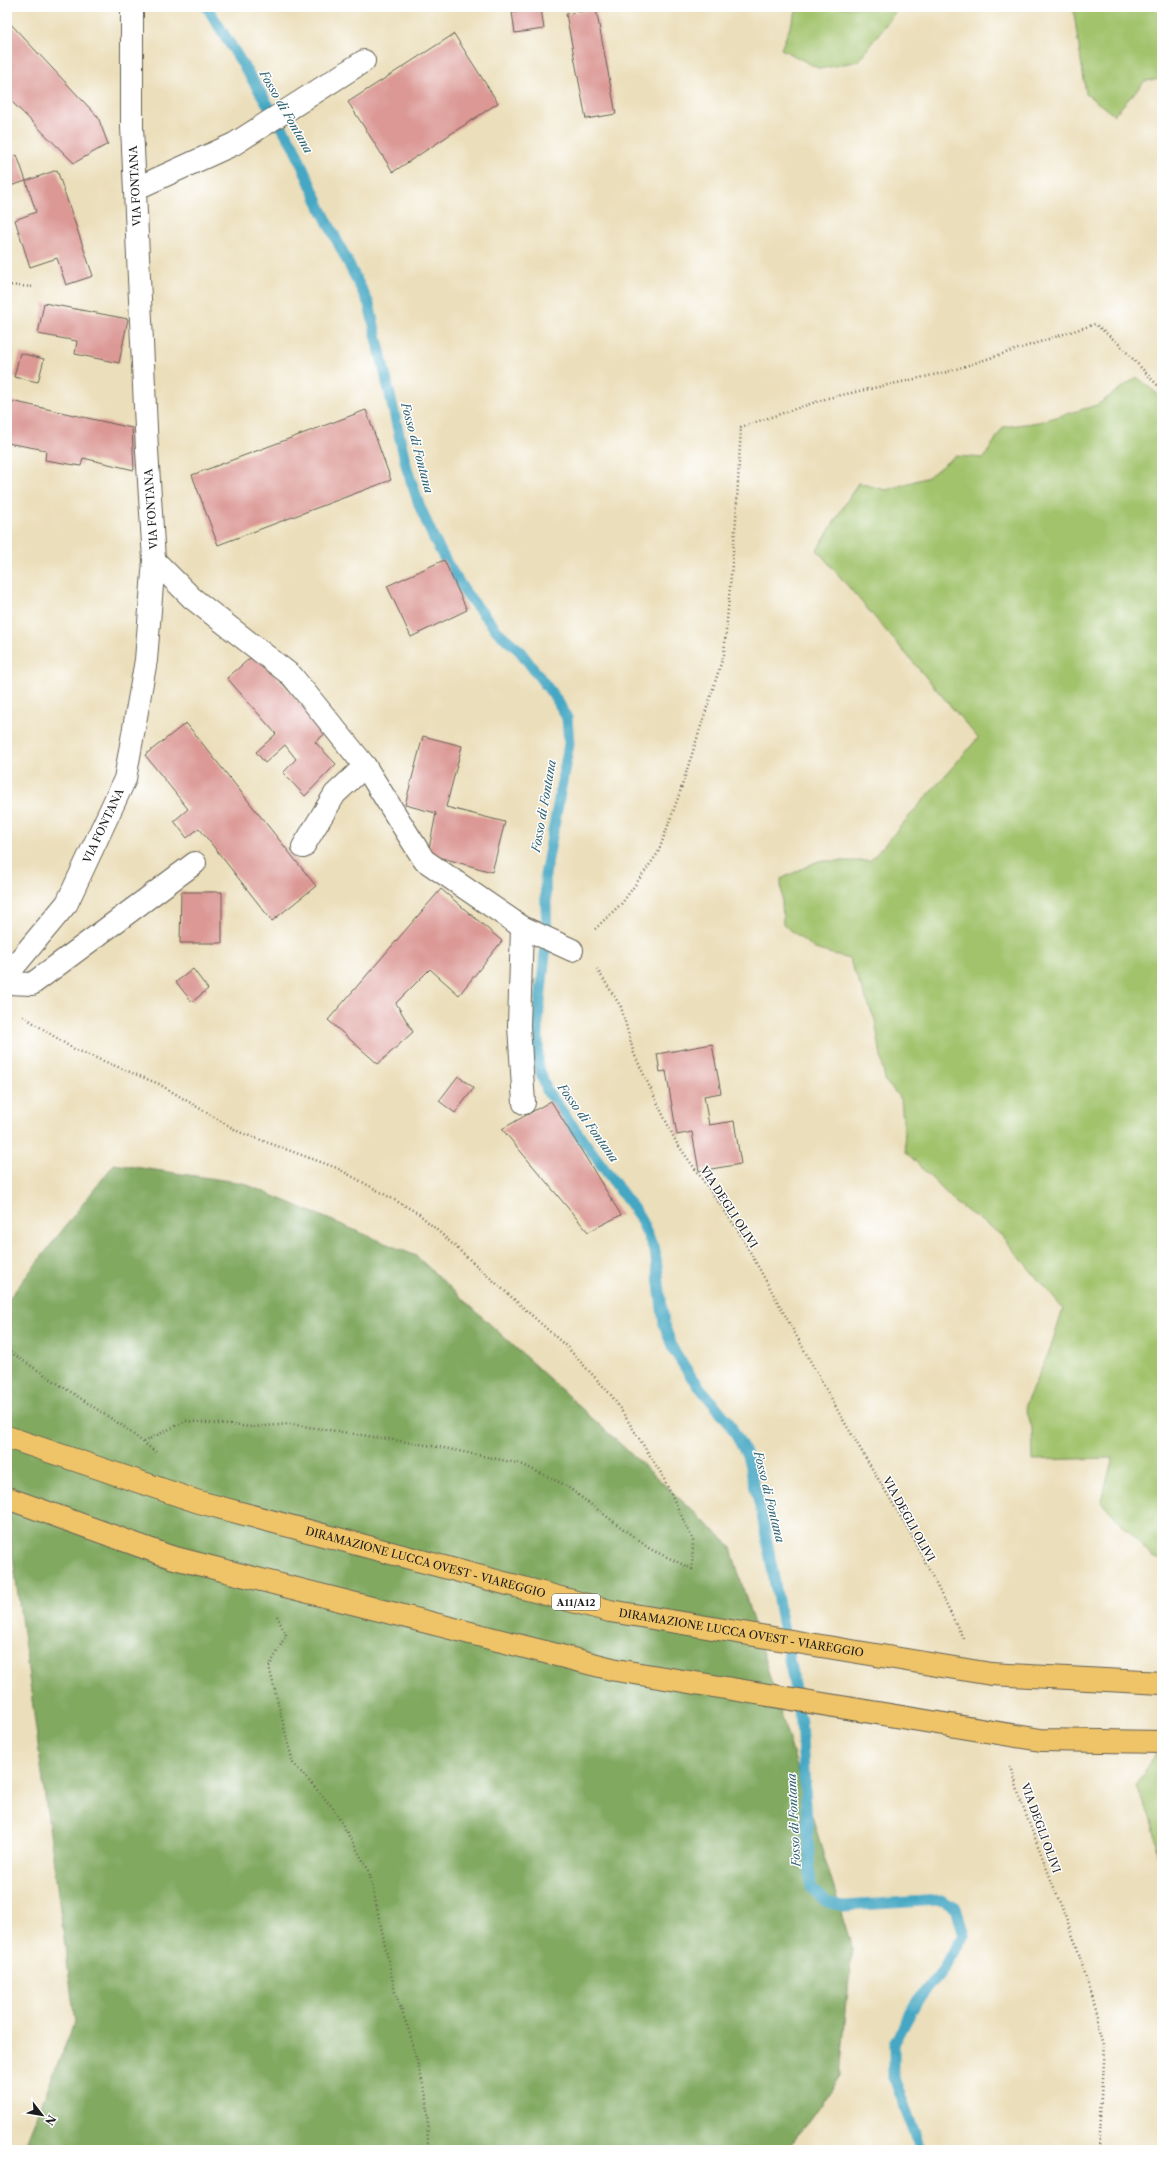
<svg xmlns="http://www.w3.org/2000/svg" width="1169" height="2157" viewBox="0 0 1169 2157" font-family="'Libre Caslon Text',serif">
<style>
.green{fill:#a2c36c;stroke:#5f7044}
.forest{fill:#81a960;stroke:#4e623e}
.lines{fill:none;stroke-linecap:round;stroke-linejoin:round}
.stream{stroke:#44a7c3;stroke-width:11}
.building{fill:#db9894}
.minor-casing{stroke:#646053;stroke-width:24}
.path{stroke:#646053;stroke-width:2.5;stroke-dasharray:1 3;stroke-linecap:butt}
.minor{stroke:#fff;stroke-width:22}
.highway-bridge-casing{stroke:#646053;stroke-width:24;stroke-linecap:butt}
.highway-bridge{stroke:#efc469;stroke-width:22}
.labels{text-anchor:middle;stroke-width:3;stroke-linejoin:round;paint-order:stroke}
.shield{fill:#fff;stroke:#606060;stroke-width:1}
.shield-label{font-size:10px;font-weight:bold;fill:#1c1c1c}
.street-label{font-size:11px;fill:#1c1c1c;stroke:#fff}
.water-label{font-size:12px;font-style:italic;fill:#306270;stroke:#fff}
</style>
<rect width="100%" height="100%" fill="#fff"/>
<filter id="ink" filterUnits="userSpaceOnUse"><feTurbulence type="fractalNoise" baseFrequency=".025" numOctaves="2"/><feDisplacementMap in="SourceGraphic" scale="8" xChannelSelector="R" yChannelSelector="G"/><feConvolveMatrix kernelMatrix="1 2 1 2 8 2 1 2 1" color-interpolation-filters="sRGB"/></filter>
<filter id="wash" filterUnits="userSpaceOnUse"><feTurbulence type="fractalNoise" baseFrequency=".012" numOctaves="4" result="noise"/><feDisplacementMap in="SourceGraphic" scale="16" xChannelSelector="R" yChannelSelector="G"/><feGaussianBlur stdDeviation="0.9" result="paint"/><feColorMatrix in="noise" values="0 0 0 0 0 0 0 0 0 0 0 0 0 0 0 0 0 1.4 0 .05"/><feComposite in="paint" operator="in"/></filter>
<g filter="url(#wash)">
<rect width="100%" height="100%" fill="#ebdeba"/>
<g class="green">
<path d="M798,7H899L858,61L820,69L781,49Z"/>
<path d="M1073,7H1162V79L1145,81L1114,115L1086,94Z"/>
<path d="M1137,377L1162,398V1560L1152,1557L1101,1501L1113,1458L1033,1460L1032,1428L1025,1405L1050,1350L1063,1309L1000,1234L957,1204L906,1152L901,1099L885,1081L875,1020L849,959L815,949L783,924L781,879L818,861H870L978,738L817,550L858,483L886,490L928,477L955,456L984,458L1003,427L1039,422L1097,405Z"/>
<path d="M1155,1755H1162V1881L1151,1819L1136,1786Z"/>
</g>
<path class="forest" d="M114,1164L243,1183L416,1256L730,1545L852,1948L840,2076L788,2150H23L75,2021L7,1513V1301Z"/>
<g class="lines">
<path class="stream" d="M207,7L293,145L322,211L369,304L407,469L420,507L434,539L448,565L465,592L498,632L519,650L557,700L567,718L569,744L545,875L547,934L538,1021V1065L547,1091L639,1216L655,1251L664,1324L673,1349L692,1378L728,1421L747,1455L762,1515L801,1722L811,1888L827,1902L843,1906L941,1900L956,1908L964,1935L942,1971L917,2001L894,2044V2078L921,2150"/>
</g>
<g id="blocks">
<g class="building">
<path d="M541,8L544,29L515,33L512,12Z"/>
<path d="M596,9L616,114L586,119L566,14Z"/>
<path d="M7,20L98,117L108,144L74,163L7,97Z"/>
<path d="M454,34L498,103L393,172L348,102Z"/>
<path d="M17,155L26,181L7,187V159Z"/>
<path d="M57,170L93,276L66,285L57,258L30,267L15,220L36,212L26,181Z"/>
<path d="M44,303L128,319L119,363L75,354L77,341L38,334Z"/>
<path d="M20,353L44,359L38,382L14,377Z"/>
<path d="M7,400L132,428L134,470L83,458L81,466L45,460L46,450L7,443Z"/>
<path d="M366,410L391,480L218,545L192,475Z"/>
<path d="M444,560L467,610L411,637L387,586Z"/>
<path d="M256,653L326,733L315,742L336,764L305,796L283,773L296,759L285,745L265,763L256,752L276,734L227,678Z"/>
<path d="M186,723L316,886L272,921L199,828L187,838L174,821L188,809L145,755Z"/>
<path d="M423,736L462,746L446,807L505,822L492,872L428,854L436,813L405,805Z"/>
<path d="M441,889L502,941L459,995L430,969L396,1003L413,1032L378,1064L328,1020Z"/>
<path d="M181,892H222V943H180Z"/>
<path d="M193,969L208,989L192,1002L176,982Z"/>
<path d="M712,1044L721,1093L704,1096L709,1125L734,1121L741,1164L699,1171L692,1132L677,1135L666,1071L660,1072L657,1054Z"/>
<path d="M458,1076L474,1088L455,1113L439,1101Z"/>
<path d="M551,1101L621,1215L588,1232L502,1129Z"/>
</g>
</g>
</g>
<g filter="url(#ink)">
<use href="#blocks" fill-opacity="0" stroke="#646053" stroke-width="1"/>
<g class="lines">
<g class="minor-casing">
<g id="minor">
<path d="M135,189L234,144L364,61"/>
<path d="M154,560L192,598L292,676L365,766L424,860L522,927L572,950"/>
<path d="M303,847L335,794L365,766"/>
<path d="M522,927L519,1026L524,1103"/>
<path id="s1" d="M7,975L67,903L125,779L146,660L154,560L147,450L132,127V7"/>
<path d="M7,983L32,984L195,863"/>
</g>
</g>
<g class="path">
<path d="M7,285L35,287"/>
<path d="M595,929L622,903L658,853L679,795L724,654L736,519L741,427L828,398L947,372L1095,324L1118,343L1162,390"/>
<path d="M597,969L621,1007L634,1054L676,1142L738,1230L839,1413L911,1534L963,1638"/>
<path d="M23,1016L72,1048L159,1084L239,1132L337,1168L418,1213L567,1347L612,1396L661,1473L693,1540L692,1569L650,1549L565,1485L521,1464L439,1447L290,1424L252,1427L186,1421L143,1442"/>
<path d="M7,1350L124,1427L158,1454"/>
<path d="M277,1616L286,1635L269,1667L293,1763L333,1808L369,1871L395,1992L409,2031L427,2100L428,2150"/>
<path d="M1011,1766L1021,1802L1077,1947L1105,2044L1099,2150"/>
</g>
<use href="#minor" class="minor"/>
<g class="highway-bridge-casing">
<g id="highway-bridge">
<path id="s2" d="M7,1437L199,1502L610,1611L991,1674L1162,1683"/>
<path d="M7,1498L171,1557L616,1670L1041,1740L1162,1742"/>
</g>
</g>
<use href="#highway-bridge" class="highway-bridge"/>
</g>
</g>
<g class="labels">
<rect class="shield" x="552" y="1594" width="48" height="16" rx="3"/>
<g class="shield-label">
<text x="576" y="1606">A11/A12</text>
</g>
<g class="street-label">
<text transform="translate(135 186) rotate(-93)" y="4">VIA FONTANA</text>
<text transform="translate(151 509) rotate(-94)" y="4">VIA FONTANA</text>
<text dy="4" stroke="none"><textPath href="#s1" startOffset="179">VIA FONTANA</textPath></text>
<text transform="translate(729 1207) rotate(57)" y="4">VIA DEGLI OLIVI</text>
<text transform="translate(909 1519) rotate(61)" y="4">VIA DEGLI OLIVI</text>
<text dy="4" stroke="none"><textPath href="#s2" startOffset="437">DIRAMAZIONE LUCCA OVEST - VIAREGGIO</textPath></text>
<text dy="4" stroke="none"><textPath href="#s2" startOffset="761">DIRAMAZIONE LUCCA OVEST - VIAREGGIO</textPath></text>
<text transform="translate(1041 1828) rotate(70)" y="4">VIA DEGLI OLIVI</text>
</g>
<g class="water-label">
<text transform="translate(286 112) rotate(60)" y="4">Fosso di Fontana</text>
<text transform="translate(417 448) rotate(75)" y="4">Fosso di Fontana</text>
<text transform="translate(544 806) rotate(-80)" y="4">Fosso di Fontana</text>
<text transform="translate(588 1123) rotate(54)" y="4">Fosso di Fontana</text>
<text transform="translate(769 1497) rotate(76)" y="4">Fosso di Fontana</text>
<text transform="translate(794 1820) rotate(-93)" y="4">Fosso di Fontana</text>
</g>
</g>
<rect width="1169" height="2157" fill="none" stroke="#fff" stroke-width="24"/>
<g transform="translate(42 2115) rotate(121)" stroke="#ffffff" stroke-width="3" paint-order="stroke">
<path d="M0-3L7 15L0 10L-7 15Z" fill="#1c1c1c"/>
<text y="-6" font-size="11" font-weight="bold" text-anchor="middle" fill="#1c1c1c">N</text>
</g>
</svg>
